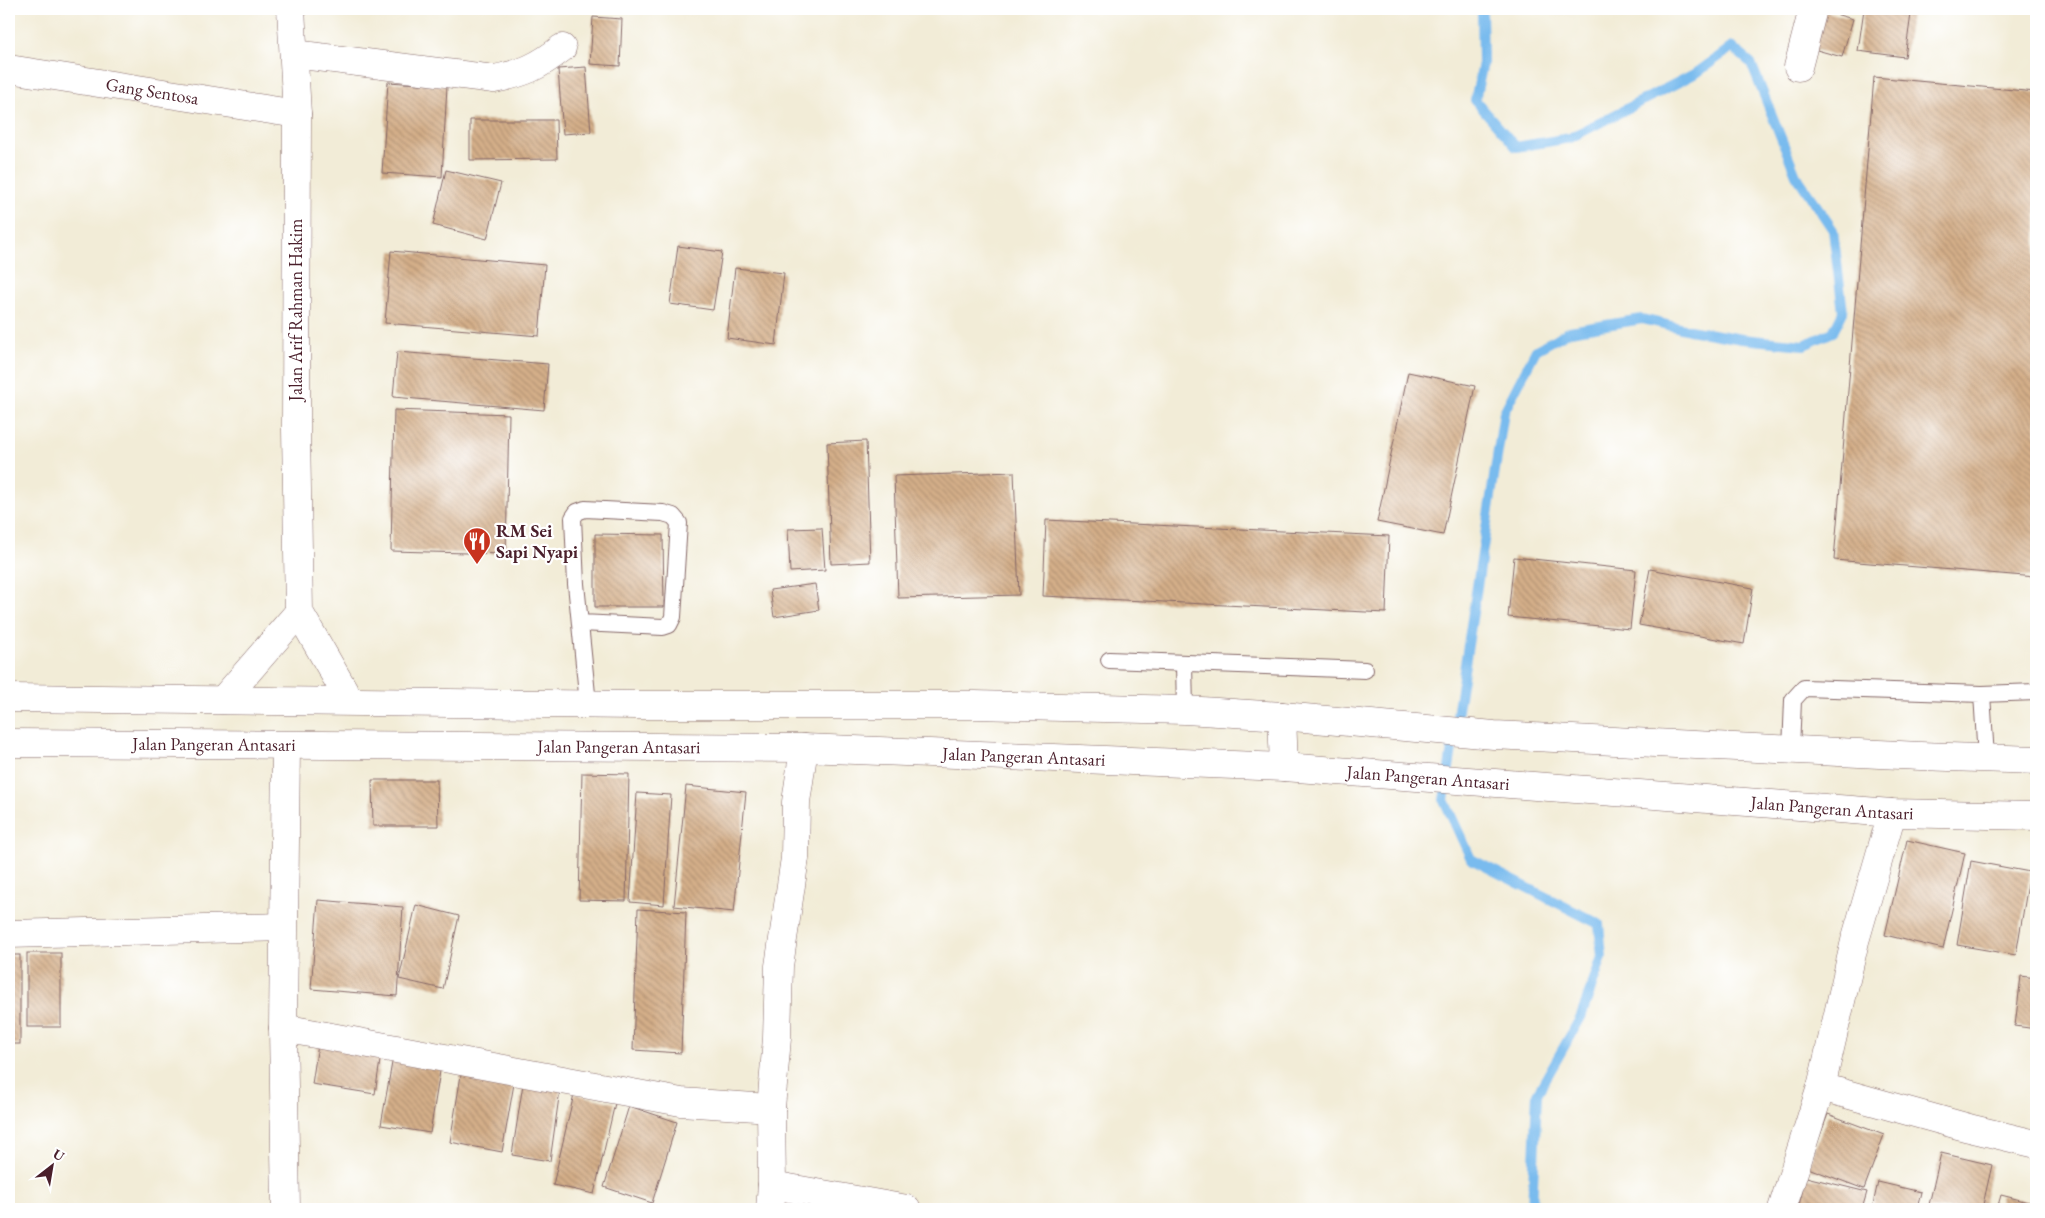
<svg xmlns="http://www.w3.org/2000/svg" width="2045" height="1218" viewBox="0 0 2045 1218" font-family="'EB Garamond',serif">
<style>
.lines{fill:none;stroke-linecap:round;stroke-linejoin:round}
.stream{stroke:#79bbee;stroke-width:10}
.building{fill:url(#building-back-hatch)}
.service-casing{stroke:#856767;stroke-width:18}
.minor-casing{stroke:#856767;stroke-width:29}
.tertiary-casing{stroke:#856767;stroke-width:29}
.primary-casing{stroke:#856767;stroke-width:29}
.service{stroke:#fff;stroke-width:16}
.minor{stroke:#fff;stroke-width:28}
.tertiary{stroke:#fff;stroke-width:28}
.primary{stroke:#fff;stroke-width:28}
.labels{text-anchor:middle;stroke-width:4.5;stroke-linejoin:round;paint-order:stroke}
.street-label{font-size:18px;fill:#4a1f2b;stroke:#fff}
.poi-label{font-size:18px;font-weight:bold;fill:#4a1f2b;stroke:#fff;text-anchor:start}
</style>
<defs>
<pattern id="building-back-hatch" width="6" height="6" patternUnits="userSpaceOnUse" patternTransform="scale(1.25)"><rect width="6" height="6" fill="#d4af89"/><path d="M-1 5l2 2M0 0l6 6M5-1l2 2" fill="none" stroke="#ae8e70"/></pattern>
</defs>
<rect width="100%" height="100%" fill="#fff"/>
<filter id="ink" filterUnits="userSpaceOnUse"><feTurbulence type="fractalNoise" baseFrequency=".02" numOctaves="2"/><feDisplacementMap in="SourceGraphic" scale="10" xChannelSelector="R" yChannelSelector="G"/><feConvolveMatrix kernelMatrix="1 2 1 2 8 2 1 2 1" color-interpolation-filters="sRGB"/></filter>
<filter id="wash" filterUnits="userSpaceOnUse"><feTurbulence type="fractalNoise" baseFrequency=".0096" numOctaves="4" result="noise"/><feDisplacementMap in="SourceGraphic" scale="20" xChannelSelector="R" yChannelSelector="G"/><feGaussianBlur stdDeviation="1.12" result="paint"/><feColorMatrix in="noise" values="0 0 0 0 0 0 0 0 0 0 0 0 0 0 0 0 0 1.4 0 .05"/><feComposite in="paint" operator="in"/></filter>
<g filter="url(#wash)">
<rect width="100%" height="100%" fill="#f2ecd7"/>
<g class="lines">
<path class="stream" d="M1482,9L1483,63L1475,100L1516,147L1570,138L1698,72L1732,47L1751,63L1796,175L1833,230L1843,312L1833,332L1804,345L1742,339L1689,330L1642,319L1570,331L1536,350L1504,412L1444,800L1471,859L1599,924L1602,957L1581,1017L1537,1094L1532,1209"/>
</g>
<g id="blocks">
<g class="building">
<path d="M1817,9L1853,19L1842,57L1806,47Z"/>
<path d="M1864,9L1911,14L1905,57L1858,51Z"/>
<path d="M593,17L622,19L620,66L590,64Z"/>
<path d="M586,67L591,132L563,134L558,69Z"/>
<path d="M1874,77L2036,92V577L1834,560Z"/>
<path d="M388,82L447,86L442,177L382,173Z"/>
<path d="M470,120H556L557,159L470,160Z"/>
<path d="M446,170L501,183L487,239L433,225Z"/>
<path d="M678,246L722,252L713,310L670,304Z"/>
<path d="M391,251L545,265L539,336L385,323Z"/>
<path d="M735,268L784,273L776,345L727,338Z"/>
<path d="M397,352L548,364L544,410L393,397Z"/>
<path d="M1408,372L1475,386L1443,535L1377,522Z"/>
<path d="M394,410L509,414L506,554L391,551Z"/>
<path d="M866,441L870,562L831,564L827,443Z"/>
<path d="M1014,472L1019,595L898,598L894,476Z"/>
<path d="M1046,520L1389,536L1386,613L1043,596Z"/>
<path d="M822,528L825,570L790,572L788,529Z"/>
<path d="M595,534L663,535L664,607H595Z"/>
<path d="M1514,557L1636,570L1630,629L1508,617Z"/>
<path d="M1650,569L1753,588L1744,644L1639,625Z"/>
<path d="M815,584L819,610L774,617L770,590Z"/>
<path d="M582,773L629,774L626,901L579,900Z"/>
<path d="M372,780H437L438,826H373Z"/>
<path d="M686,786L746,792L734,912L674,906Z"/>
<path d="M637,793L671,795L664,905L630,902Z"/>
<path d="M1907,840L1965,853L1943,949L1885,935Z"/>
<path d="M1971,861L2030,872L2016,955L1957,945Z"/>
<path d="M318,900L403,907L397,996L311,989Z"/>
<path d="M416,905L459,916L443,989L399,979Z"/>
<path d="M638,909L686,912L681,1053L633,1050Z"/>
<rect x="27" y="953" width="34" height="74"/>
<rect x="9" y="955" width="11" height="89"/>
<path d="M2021,976L2036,978V1029L2015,1026Z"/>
<path d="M319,1038L382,1047L375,1094L312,1084Z"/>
<path d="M393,1057L441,1065L430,1133L381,1125Z"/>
<path d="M462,1069L515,1078L502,1152L450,1142Z"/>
<path d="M523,1084L560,1090L550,1161L512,1155Z"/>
<path d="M574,1094L615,1103L594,1194L553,1185Z"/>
<path d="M629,1106L677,1122L652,1203L604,1187Z"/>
<path d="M1828,1114L1884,1135L1864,1189L1808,1168Z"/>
<path d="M1941,1153L1992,1165L1982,1209H1928Z"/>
<path d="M1806,1177L1867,1192L1862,1209H1798Z"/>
<path d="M1878,1182L1921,1192L1917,1209H1872Z"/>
<path d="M2001,1195L2036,1204V1209H1997Z"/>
</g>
</g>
</g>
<g filter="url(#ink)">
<use href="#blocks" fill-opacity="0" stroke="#856767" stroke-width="1"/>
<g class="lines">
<g class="service-casing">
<g id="service">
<path d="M581,623L663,627L669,625L673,617L679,523L673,516L663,513L585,509L577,512L573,518L576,584L588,704"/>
<path d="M1109,660L1365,670"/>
<path d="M1184,664L1185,710"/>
<path d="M1982,694L2036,692"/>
<path d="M1791,750L1793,700L1804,688L1982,694L1986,758"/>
</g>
</g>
<g class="minor-casing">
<g id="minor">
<path d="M294,54L494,79C524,73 538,67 562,48"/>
<path d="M1798,67L1813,9"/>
<path id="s1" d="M9,69L297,114"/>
<path d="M9,934L283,927"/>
<path d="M283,1028L681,1102L771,1108"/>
<path d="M1821,1087L1969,1128L2036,1144"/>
<path d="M772,1185L907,1209"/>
<path d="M770,1209L772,1185L771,1108L777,1038L779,966L795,858L796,802L804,748"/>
<path d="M1782,1209L1821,1087L1855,941L1892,813"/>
</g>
</g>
<g class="tertiary-casing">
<g id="tertiary">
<path d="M291,9L297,114L296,429L299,612L350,701"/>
<path d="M223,700L299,612"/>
<path d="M286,1209L283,1028L286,746"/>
</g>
</g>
<g class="primary-casing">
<g id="primary">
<path d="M9,698L636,705H975L1185,710L1282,716L1494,735L1920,756L2036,760"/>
<path d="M1282,716L1284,767"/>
<path id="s2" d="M9,743L804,748L1284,767L1892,813L2036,816"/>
</g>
</g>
<use href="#service" class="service"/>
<use href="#minor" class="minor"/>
<use href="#tertiary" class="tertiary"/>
<use href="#primary" class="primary"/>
</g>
</g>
<defs>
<g id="restaurant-pin" transform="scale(1.4375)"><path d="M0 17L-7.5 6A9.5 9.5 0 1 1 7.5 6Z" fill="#c8321e" stroke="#fff"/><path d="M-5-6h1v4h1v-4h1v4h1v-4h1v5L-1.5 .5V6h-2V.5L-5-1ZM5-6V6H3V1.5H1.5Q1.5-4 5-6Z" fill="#fff"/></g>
</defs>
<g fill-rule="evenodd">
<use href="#restaurant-pin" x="477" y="541"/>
</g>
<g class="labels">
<g class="street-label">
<text dy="6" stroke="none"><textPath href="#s1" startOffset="145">Gang Sentosa</textPath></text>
<text transform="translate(296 310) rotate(-90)" y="6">Jalan Arif Rahman Hakim</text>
<text dy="6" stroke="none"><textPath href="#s2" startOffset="205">Jalan Pangeran Antasari</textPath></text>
<text dy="6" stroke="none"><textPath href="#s2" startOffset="610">Jalan Pangeran Antasari</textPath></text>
<text dy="6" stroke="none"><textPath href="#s2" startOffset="1015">Jalan Pangeran Antasari</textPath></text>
<text dy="6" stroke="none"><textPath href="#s2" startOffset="1420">Jalan Pangeran Antasari</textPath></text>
<text dy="6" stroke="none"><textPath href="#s2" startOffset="1825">Jalan Pangeran Antasari</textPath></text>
</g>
<g class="poi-label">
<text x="496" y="537">RM Sei<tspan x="496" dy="21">Sapi Nyapi</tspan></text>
</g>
</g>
<rect width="2045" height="1218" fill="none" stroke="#fff" stroke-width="30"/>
<g transform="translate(52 1166) rotate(31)" stroke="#ffffff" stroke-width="4" paint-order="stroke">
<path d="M0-4L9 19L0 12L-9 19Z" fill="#4a1f2b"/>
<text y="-8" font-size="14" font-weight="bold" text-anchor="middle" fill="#4a1f2b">U</text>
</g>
</svg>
